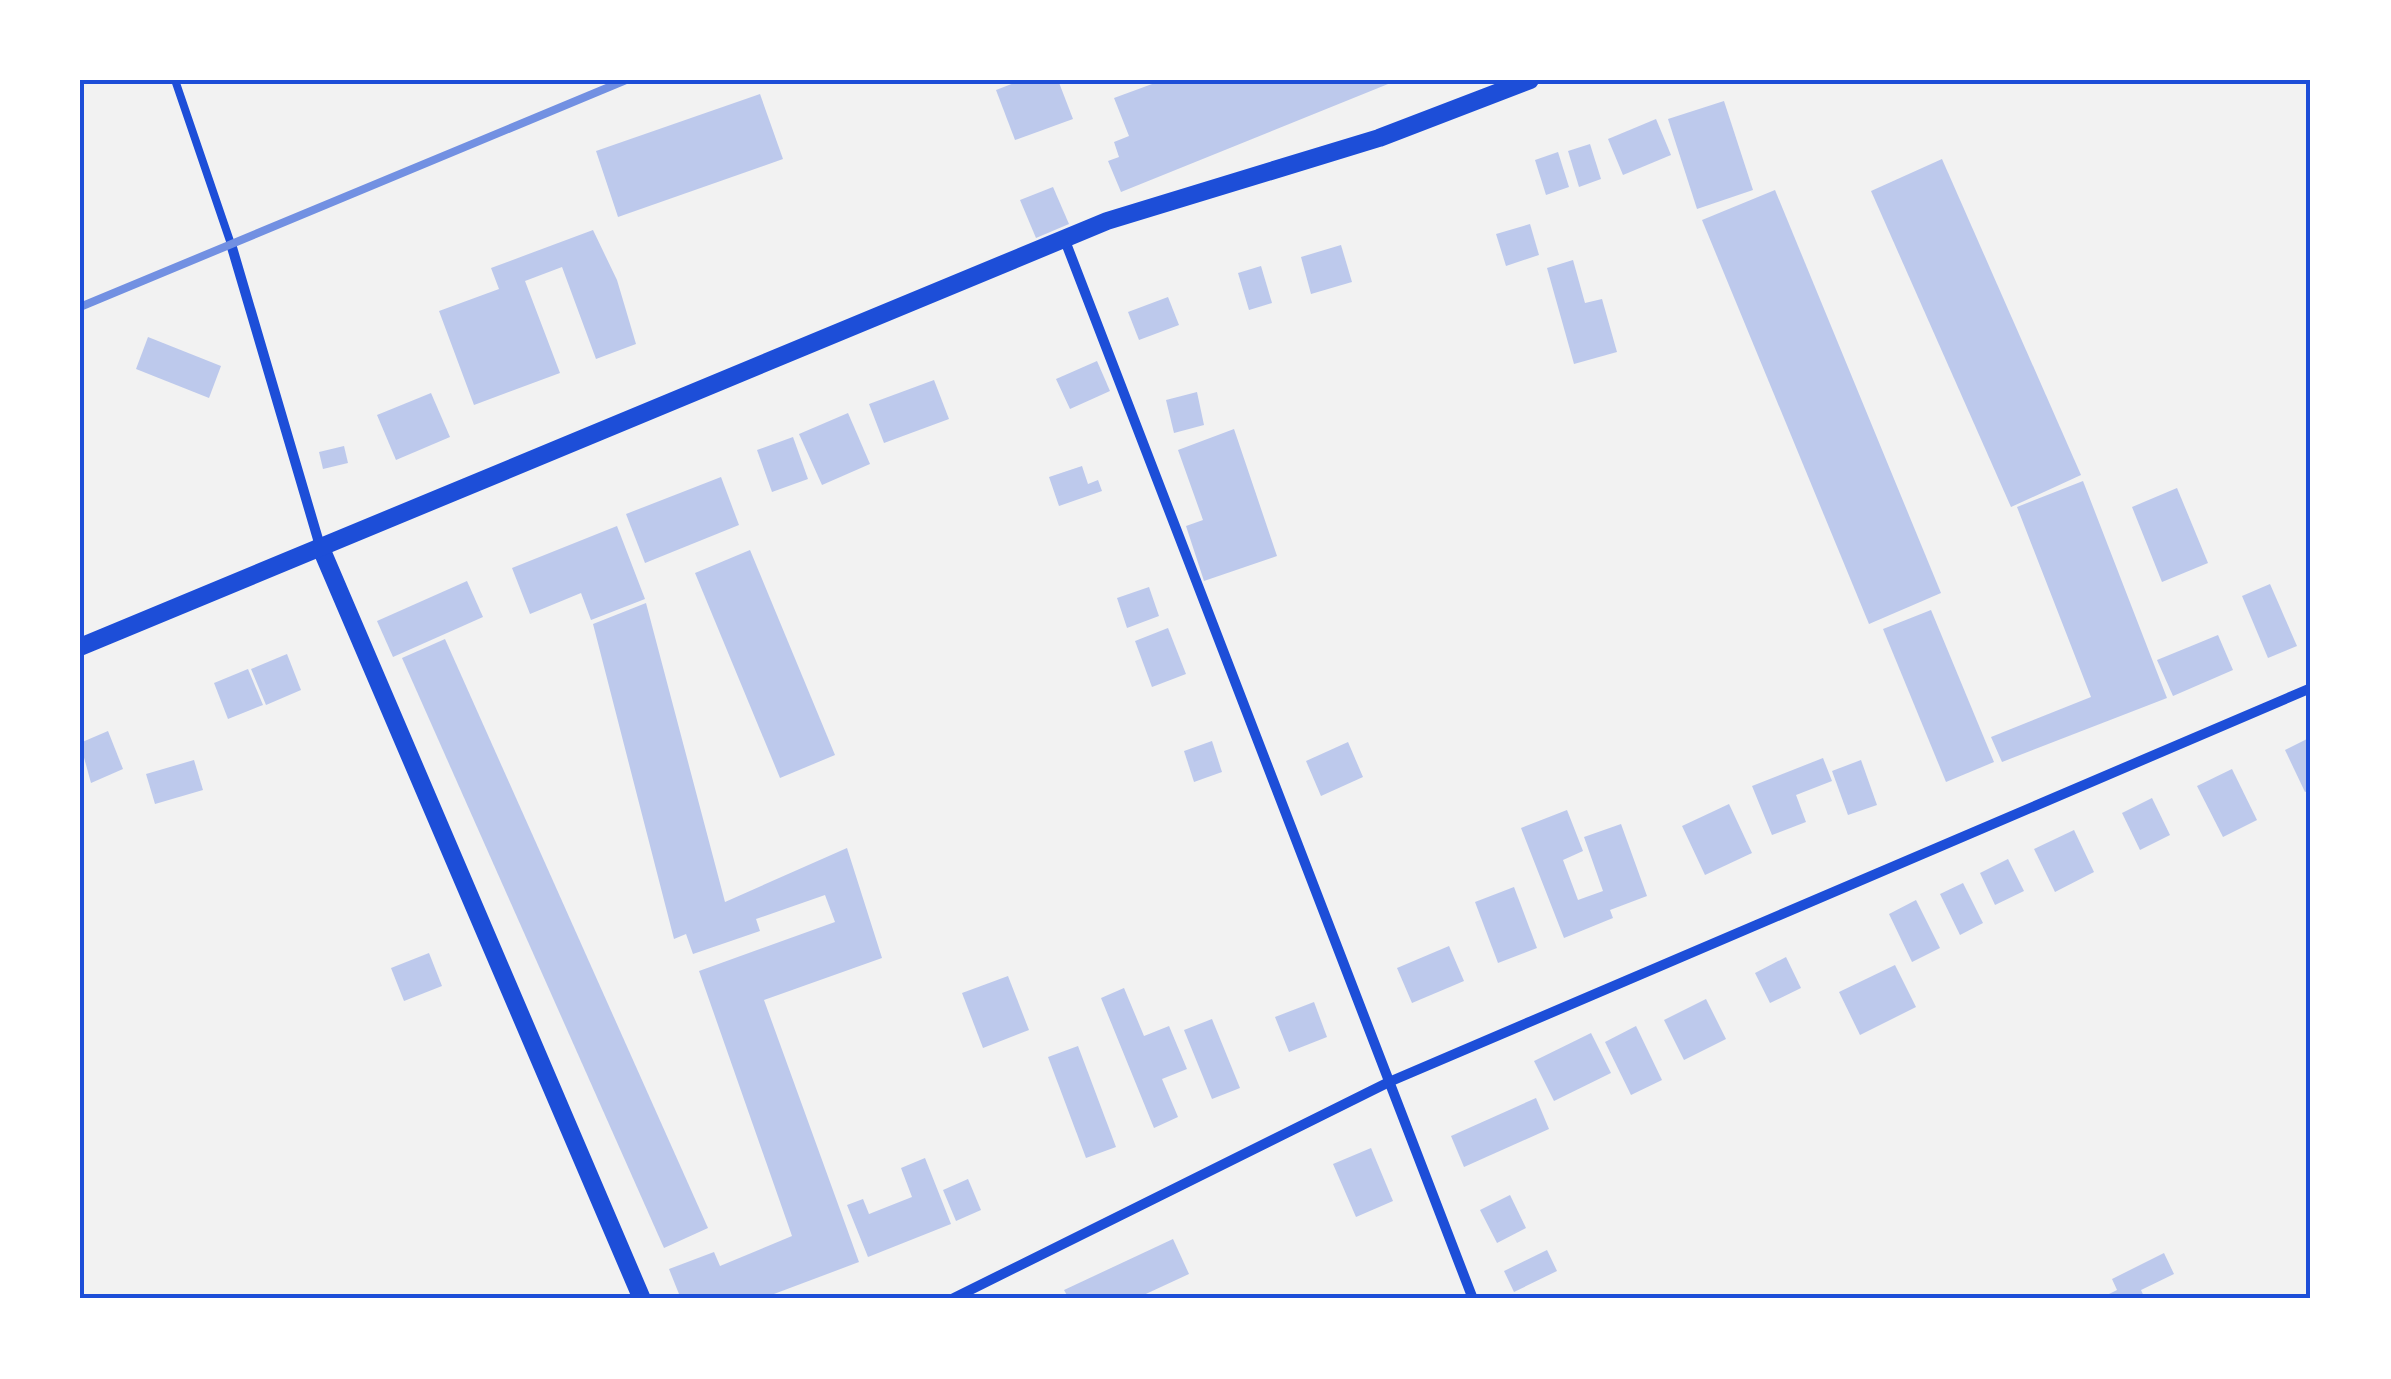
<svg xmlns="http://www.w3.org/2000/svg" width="2391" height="1379" viewBox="0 0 2391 1379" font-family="'Alegreya Sans',sans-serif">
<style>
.building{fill:#bdc9ec}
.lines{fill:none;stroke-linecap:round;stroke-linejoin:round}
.service{stroke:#1d4ed8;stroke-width:8}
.minor{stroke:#1d4ed8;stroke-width:10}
.tertiary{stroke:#1d4ed8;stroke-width:18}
.rail{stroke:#7290e2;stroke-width:8}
.neatline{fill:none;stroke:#1d4ed8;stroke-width:4}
</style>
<rect width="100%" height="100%" fill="#f2f2f2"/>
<g class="building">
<path d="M1022,80H1058L1073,119L1015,140L996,90Z"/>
<path d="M1163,80H1398L1121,192L1108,161L1119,157L1114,142L1129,136L1114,98Z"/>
<path d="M760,94L783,159L618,217L596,151Z"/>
<path d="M1724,101L1753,190L1697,209L1668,119Z"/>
<path d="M1656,119L1671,155L1623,175L1608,139Z"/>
<path d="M1590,144L1601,179L1579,187L1568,151Z"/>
<path d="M1558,152L1569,187L1546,195L1535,160Z"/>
<path d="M1942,159L2081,475L2011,507L1871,191Z"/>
<path d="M1053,187L1069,224L1036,238L1020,200Z"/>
<path d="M1775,190L1941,593L1869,624L1702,220Z"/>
<path d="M1530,224L1539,255L1506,266L1496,234Z"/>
<path d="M593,230L617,280L636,344L596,359L562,267L525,281L560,373L474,405L439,311L499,289L491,268Z"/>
<path d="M1341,245L1352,282L1311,294L1301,257Z"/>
<path d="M1573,260L1585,303L1602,299L1617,352L1574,364L1547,268Z"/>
<path d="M1261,266L1272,303L1249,310L1238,273Z"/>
<path d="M1168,297L1179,325L1139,340L1128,312Z"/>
<path d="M148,337L221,366L209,398L136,369Z"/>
<path d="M1097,361L1110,391L1070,409L1056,379Z"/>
<path d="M934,380L949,419L884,443L869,404Z"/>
<path d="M1197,392L1204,425L1174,433L1166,400Z"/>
<path d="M431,393L450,437L396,460L377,415Z"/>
<path d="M848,413L870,464L822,485L799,434Z"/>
<path d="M1234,429L1277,556L1204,581L1186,526L1203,520L1178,450Z"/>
<path d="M793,437L808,479L772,492L757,450Z"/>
<path d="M344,446L348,463L323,469L319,452Z"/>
<path d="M1082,466L1088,484L1098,480L1102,491L1059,506L1049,477Z"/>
<path d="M721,477L739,525L645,563L626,514Z"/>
<path d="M2083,481L2167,698L2002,762L1991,737L2091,697L2017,507Z"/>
<path d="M2177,488L2208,563L2162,582L2132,507Z"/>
<path d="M617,526L645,599L591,620L581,593L530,614L512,568Z"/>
<path d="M750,550L835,755L780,778L695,573Z"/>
<path d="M467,581L483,617L393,657L377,621Z"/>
<path d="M2270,584L2297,646L2268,658L2242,596Z"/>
<path d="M1149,587L1159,616L1127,628L1117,598Z"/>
<path d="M646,603L725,902L847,848L882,958L764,1000L859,1262L761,1299H681L669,1269L714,1252L720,1266L792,1236L699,971L835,922L825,895L756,919L760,931L693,954L686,934L674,939L593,624Z"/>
<path d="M1931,610L1994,762L1946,782L1883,629Z"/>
<path d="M1168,628L1186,674L1152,687L1135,641Z"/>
<path d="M2218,635L2233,670L2173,696L2157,660Z"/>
<path d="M445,639L708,1228L664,1248L402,658Z"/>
<path d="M287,654L301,690L266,705L251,669Z"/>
<path d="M248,669L263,705L228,719L214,683Z"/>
<path d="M108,731L123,769L91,783L80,743Z"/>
<path d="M2311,737V789L2305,792L2285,750Z"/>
<path d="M1212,741L1222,772L1194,782L1184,751Z"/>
<path d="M1348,742L1363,777L1321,796L1306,761Z"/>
<path d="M1823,758L1832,781L1796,795L1806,822L1772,835L1752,786Z"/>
<path d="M194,760L203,790L155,804L146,774Z"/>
<path d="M1861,760L1877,805L1848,815L1832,771Z"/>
<path d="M2232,769L2257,820L2223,837L2197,786Z"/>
<path d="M2152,798L2170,835L2140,850L2122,813Z"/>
<path d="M1729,804L1752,853L1705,875L1682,826Z"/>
<path d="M1567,810L1583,851L1563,860L1578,900L1603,891L1584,837L1621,824L1647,896L1610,910L1613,918L1564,938L1521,828Z"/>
<path d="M2074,830L2094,872L2055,892L2034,849Z"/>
<path d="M2008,859L2024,891L1995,905L1980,873Z"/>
<path d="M1963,883L1983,923L1960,935L1940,894Z"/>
<path d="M1514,887L1537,948L1498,963L1475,902Z"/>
<path d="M1916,900L1940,948L1912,962L1889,914Z"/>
<path d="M1449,946L1464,981L1412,1003L1397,968Z"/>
<path d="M429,953L442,986L404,1001L391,968Z"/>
<path d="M1786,957L1801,988L1770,1003L1755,973Z"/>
<path d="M1895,965L1916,1007L1860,1035L1839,992Z"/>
<path d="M1008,976L1029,1030L983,1048L962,993Z"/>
<path d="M1124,988L1144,1036L1169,1026L1187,1069L1162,1079L1178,1117L1154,1128L1101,998Z"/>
<path d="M1706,999L1726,1039L1684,1060L1664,1020Z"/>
<path d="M1314,1002L1327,1037L1289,1052L1275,1017Z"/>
<path d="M1212,1019L1240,1088L1212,1099L1184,1030Z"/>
<path d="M1636,1026L1662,1080L1631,1095L1605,1042Z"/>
<path d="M1591,1033L1611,1073L1554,1101L1534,1061Z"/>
<path d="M1078,1046L1116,1147L1086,1158L1048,1057Z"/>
<path d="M1536,1098L1549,1129L1464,1167L1451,1136Z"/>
<path d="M1371,1148L1393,1201L1356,1217L1333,1164Z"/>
<path d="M925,1158L951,1224L868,1257L847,1205L863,1199L869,1214L912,1197L901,1168Z"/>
<path d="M968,1179L981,1210L956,1221L943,1190Z"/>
<path d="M1510,1195L1526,1228L1497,1243L1480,1210Z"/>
<path d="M1173,1239L1189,1274L1135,1299H1069L1064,1290Z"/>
<path d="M1547,1250L1557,1271L1514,1292L1504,1271Z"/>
<path d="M2164,1253L2174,1274L2141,1290L2145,1299H2099L2117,1290L2112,1279Z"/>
</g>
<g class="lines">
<path class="service" d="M175,80L231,244"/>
<g class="minor">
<path d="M1064,238L1473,1299"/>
<path d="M231,244L320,546"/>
<path d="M952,1299L1389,1082L2311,688"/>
</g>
<g class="tertiary">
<path d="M320,546L642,1299"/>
<path d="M80,647L1107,221L1379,138L1530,80"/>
</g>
<path class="rail" d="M80,307L626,80"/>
</g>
<rect width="2391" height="1379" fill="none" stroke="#ffffff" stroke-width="165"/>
<rect x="82" y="82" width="2226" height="1214" class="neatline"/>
</svg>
